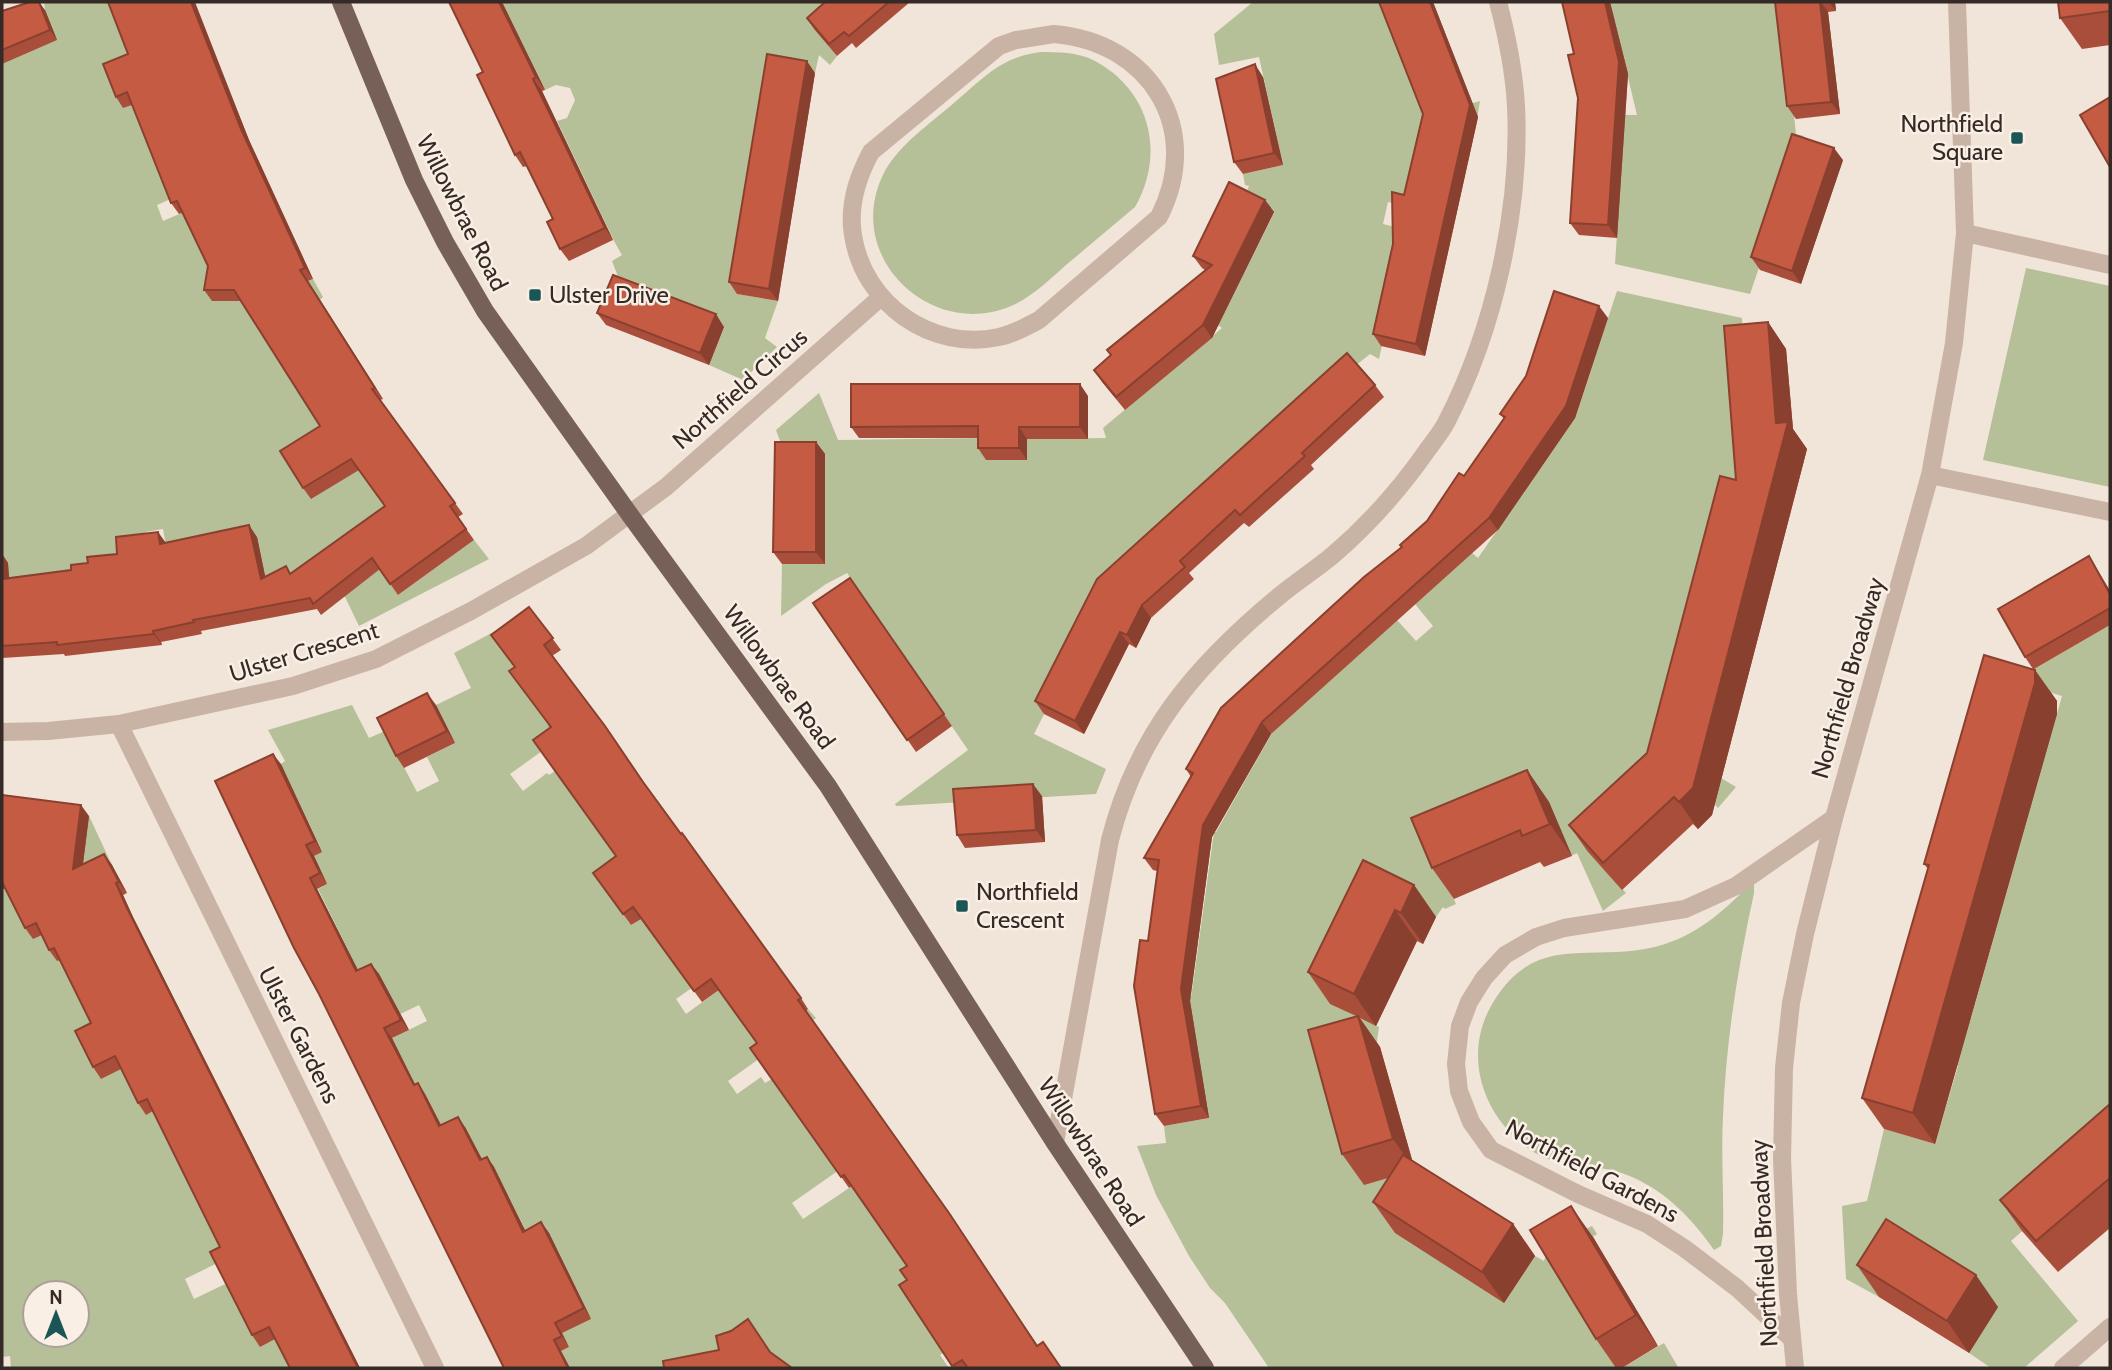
<svg xmlns="http://www.w3.org/2000/svg" width="2112" height="1370" viewBox="0 0 2112 1370" font-family="Cabin,sans-serif">
<style>
.green{fill:#b5c099;fill-rule:evenodd}
.lines{fill:none;stroke-linecap:round;stroke-linejoin:round}
.minor{stroke:#c9b3a5;stroke-width:18}
.tertiary{stroke:#c9b3a5;stroke-width:18}
.primary{stroke:#776057;stroke-width:18}
.wall{fill:#a94e3a}
.shaded-wall{fill:#8a402f}
.building{fill:#c55b43;stroke:#8a402f;stroke-width:2}
.poi-dot{fill:#1c5556;stroke:#f9efe5;stroke-width:2.5}
.labels{text-anchor:middle;stroke-width:5;stroke-linejoin:round;paint-order:stroke}
.poi-label{font-size:24px;fill:#352a26;stroke:#f9efe5;text-anchor:start}
.street-label{font-size:24px;fill:#352a26;stroke:#f9efe5}
</style>
<rect width="100%" height="100%" fill="#f1e4d9"/>
<g class="green">
<path d="M44,2H112L151,97L173,198L157,205L163,221L235,190L215,275L220,301H227L245,293L252,308L313,279L323,297L320,300L332,319L292,344L358,469L393,517L398,595L474,540L489,559L359,626L345,597L169,563L163,529L145,532L147,545L125,565L10,590L8,564H2V19L45,10Z"/>
<path d="M502,2H846L815,29L837,56L830,65L819,55L815,73L738,294L778,301L765,338L777,347L743,380L709,365L724,328L622,287L612,261L622,255L614,241L557,121L567,118L575,100L570,88L556,85L545,90Z"/>
<path d="M1253,2H1382L1427,116L1480,101L1475,131L1432,122L1413,207L1388,202L1383,224L1407,230L1379,359L1370,354L1355,366L1103,597L1034,734L1106,769L1096,794L896,806L895,804L968,750L847,573L826,584L781,616L782,564H825L776,430L819,393L838,440L986,438V460H1026L1027,439L1106,438L1103,428L1222,328L1218,325L1274,213L1244,198L1249,186L1245,185L1243,174L1283,165L1259,57L1219,65L1214,34Z"/>
<path d="M1610,2H1782L1796,134L1804,136L1750,294L1615,264L1625,115H1637Z"/>
<path d="M1040,52C1058,52 1077,52 1093,60C1150,89 1166,153 1135,207C1112,226 1089,246 1066,265C1049,280 1032,297 1011,306C931,340 845,258 882,177C896,146 929,125 955,102C985,77 999,58 1040,52Z"/>
<path d="M2026,268L2110,286V487L1983,460Z"/>
<path d="M1617,291L1742,318L1743,353L1792,501L1790,516L1739,503L1675,748L1726,761L1721,778L1736,787L1718,808L1681,767L1588,852L1626,893L1603,911L1577,853L1571,856L1433,850L1456,904L1445,909L1443,907L1436,917L1330,1003L1379,1027L1376,1048L1330,1061L1504,1303L1535,1256L1544,1261L1547,1249L1592,1226L1597,1234L1553,1262L1616,1368H1269L1225,1303L1210,1288L1189,1256L1156,1195L1137,1146L1166,1143L1164,1126L1209,1118L1143,996L1191,998L1214,832H1216L1281,717L1397,620L1416,641L1433,626L1415,604L1441,527L1478,558L1566,431L1583,394Z"/>
<path d="M533,611L537,618L499,646L587,703L595,713L510,774L523,791L547,773L549,775L555,771L624,867L601,884L631,925L656,907L706,978L676,999L686,1014L719,990L758,1045L808,1009L816,1018L728,1081L737,1094L761,1077L765,1083L772,1079L869,1149L792,1203L803,1219L852,1186L959,1343L940,1355L949,1368H786L726,1360L684,1368H570L561,1351L569,1347L520,1248L524,1227L494,1168L442,1139L425,1094L421,1096L392,1038L427,1021L419,1005L392,1018L364,982L318,889L327,884L314,856L322,851L281,764L285,761L268,730L352,705L369,738L385,731L417,792L439,781L427,757L455,743L436,705L471,688L454,653Z"/>
<path d="M2110,625V1154L2011,1241L2078,1321L2024,1368H1991L1969,1353L1997,1306L1908,1251L1879,1297L1846,1279L1842,1206L1867,1201L1884,1129L1935,1144L1958,1066L1953,1064L1967,1017L1971,1018L2062,696L2013,681Z"/>
<path d="M89,816L112,865L44,934L78,951L132,1063L146,1114L155,1110L264,1240L185,1279L194,1299L246,1274L292,1368H11L10,1356L2,1357V889L81,882ZM35,1293H77V1335H35Z"/>
<path d="M1754,880V893C1738,966 1726,1041 1723,1116C1721,1156 1724,1195 1723,1234L1721,1246L1714,1250C1692,1219 1668,1193 1632,1177C1603,1164 1572,1168 1545,1158C1530,1152 1518,1141 1507,1129C1477,1095 1468,1047 1491,1006C1537,926 1594,967 1665,944C1702,932 1728,907 1754,880Z"/>
<path d="M1664,1343L1678,1367L1622,1368Z"/>
</g>
<g class="lines">
<g class="minor">
<path d="M1054,34C1150,42 1204,129 1159,217L1039,320C1026,327 1013,334 999,337C931,352 863,303 853,235C848,205 857,178 871,152L999,46L1016,40Z"/>
<path d="M1965,233L2110,265"/>
<path d="M1930,475L2110,512"/>
<path d="M119,724L435,1368"/>
<path d="M2,732L48,731L119,724L293,686L376,659L471,611L586,546L666,487L881,297"/>
<path d="M1055,1143L1110,840C1137,734 1195,666 1278,597C1296,582 1315,570 1333,555C1368,525 1401,488 1428,449C1434,441 1441,432 1446,423C1494,330 1521,210 1516,106C1514,70 1507,36 1498,2"/>
<path d="M1792,1339L1737,1288L1684,1248L1647,1224L1578,1194L1491,1150L1471,1122L1459,1091L1456,1064L1460,1026L1469,1002L1484,978L1505,955L1536,937L1564,928L1685,909L1736,886L1834,818"/>
<path d="M2063,1368L2110,1327"/>
</g>
<path class="tertiary" d="M1795,1368L1788,1294L1782,1158L1784,1068L1791,1003L1805,934L1834,818L1930,475L1954,343L1965,233L1957,2"/>
<path class="primary" d="M341,2L414,180L445,242L485,311L630,515L828,786L1055,1143L1205,1368"/>
</g>
<g class="wall">
<path d="M502,2L545,90L542,91L613,240L569,261L560,249L553,219L527,166L523,167L515,155Z"/>
<path d="M825,2H910L856,48L852,43L837,56L814,29L807,18Z"/>
<path d="M1379,2H1433L1478,117L1425,356L1381,346L1373,334L1423,114Z"/>
<path d="M1562,2H1610L1628,74L1617,238L1579,235L1570,223L1578,98L1574,54Z"/>
<path d="M1775,2H1835L1836,11L1828,12L1840,114L1796,119L1787,106Z"/>
<path d="M2110,2V45L2082,49L2060,18Z"/>
<path d="M45,10L57,40L2,64V11Z"/>
<path d="M205,31L249,140L313,279L308,281L383,399L380,400L463,514L458,517L474,540L398,595L380,569L321,615L317,609L201,631L202,634L161,642L162,645L65,656L64,654L2,658V554L8,563L9,578L71,570L88,563L117,554L165,542L257,537L265,576L291,573L385,506L359,470L311,499L303,488L320,426L241,301H212L204,290L208,266L182,213L179,214L171,203L132,105L123,108L116,97Z"/>
<path d="M815,73L778,301L737,294L729,282Z"/>
<path d="M1263,77L1283,165L1243,174L1234,162Z"/>
<path d="M1843,160L1801,284L1760,270L1751,257Z"/>
<path d="M1265,200L1274,212L1212,338L1125,410L1102,382L1094,370L1205,270L1202,268L1193,256Z"/>
<path d="M597,313L724,327L709,365L606,325Z"/>
<path d="M1608,318L1575,418L1498,530L1271,734L1212,837L1190,1001L1209,1118L1164,1126L1155,1114L1148,941L1157,871L1153,870L1144,858L1191,777L1186,769L1427,521L1464,476L1504,419L1500,414Z"/>
<path d="M1768,322L1786,349L1793,429L1807,449L1712,815L1698,829L1693,824L1622,890L1588,852L1569,825L1647,753L1736,480Z"/>
<path d="M1375,385L1384,397L1311,465L1314,469L1249,527L1244,523L1189,573L1194,579L1151,618L1136,648L1129,644L1084,734L1044,714L1035,701L1097,579Z"/>
<path d="M1088,396V439H1027V460H986L978,448V438H859L851,427Z"/>
<path d="M816,442L825,454V564H782L773,552Z"/>
<path d="M2089,556L2110,591V625L2034,669L2057,701V714L1935,1144L1884,1129L1862,1098L1928,869L1924,864L2033,669L2025,657Z"/>
<path d="M850,578L952,726L916,752L813,603Z"/>
<path d="M529,607L561,650L552,656L801,998L808,1009L806,1011L1038,1346L1061,1368H954L899,1285L907,1280V1266L852,1186L849,1188L758,1059L757,1044L719,990L702,1002L641,919L631,925L593,873L616,856L550,728L515,667Z"/>
<path d="M436,705L455,743L404,768L396,756Z"/>
<path d="M281,764L322,852L314,856L327,884L317,889L358,970L371,964L379,974L409,1030L392,1038L415,1085L418,1083L425,1094L441,1125L465,1127L482,1159L487,1157L494,1167L525,1231L541,1222L549,1233L591,1319L562,1333L569,1347L561,1351L570,1368H504L319,994Z"/>
<path d="M1527,770L1549,802L1572,856L1544,867L1540,862L1454,899L1432,868Z"/>
<path d="M2,795L89,816L83,864L104,854L112,865L127,893L123,895L133,917L360,1368H290L275,1339L260,1347L252,1335L220,1247L153,1111L146,1115L138,1103L121,1069L101,1079L93,1067L91,1023L60,960L57,961L49,950L42,935L33,939L25,928L5,889H2Z"/>
<path d="M1042,796L1045,842L965,848L957,835Z"/>
<path d="M1414,885L1436,917L1423,944L1417,941L1376,1026L1360,1018L1380,1047L1412,1160L1513,1224L1535,1256L1504,1303L1395,1233L1373,1202L1388,1178L1364,1185L1342,1154L1356,1016L1330,1004L1308,972Z"/>
<path d="M2110,1104V1228L2058,1272L2022,1231L2000,1200Z"/>
<path d="M1593,1237L1658,1346L1622,1368H1616L1596,1339Z"/>
<path d="M1857,1265L1998,1307L1969,1353L1879,1297Z"/>
</g>
<g class="shaded-wall">
<path d="M39,2L45,10L57,40L50,30Z"/>
<path d="M191,2H195L249,140L313,279L305,268L241,129Z"/>
<path d="M499,2H502L545,90L536,77Z"/>
<path d="M1430,2H1433L1478,117L1425,356L1416,344Z"/>
<path d="M1605,2H1610L1628,74L1617,238L1608,225Z"/>
<path d="M1820,2H1821L1828,12L1840,114L1831,102Z"/>
<path d="M1829,2H1835L1836,11Z"/>
<path d="M807,61L815,73L778,301L769,289Z"/>
<path d="M1255,64L1263,77L1283,165L1274,153Z"/>
<path d="M533,79L542,91L613,240L605,228Z"/>
<path d="M1834,148L1843,160L1801,284L1792,271Z"/>
<path d="M1265,200L1274,212L1212,338L1203,325Z"/>
<path d="M300,270L308,281L383,399L375,388Z"/>
<path d="M1599,306L1608,318L1575,418L1498,530L1489,518Z"/>
<path d="M716,314L724,327L709,365L700,353Z"/>
<path d="M1768,322L1786,349L1793,429L1807,449L1712,815L1698,829L1679,802L1776,423Z"/>
<path d="M1080,384L1088,396V439L1080,427Z"/>
<path d="M1019,427L1027,439V460L1019,448Z"/>
<path d="M816,442L825,454V564L816,552Z"/>
<path d="M249,525L257,537L268,590L261,579Z"/>
<path d="M158,532L166,543L160,544Z"/>
<path d="M2,554L8,563L10,590L2,579Z"/>
<path d="M2089,556L2110,591V594Z"/>
<path d="M1142,605L1151,618L1136,648L1127,635Z"/>
<path d="M153,631L161,642L162,645L154,634Z"/>
<path d="M1120,632L1129,644L1084,734L1075,721Z"/>
<path d="M2035,670L2057,701V714L1935,1144L1913,1113Z"/>
<path d="M427,693L436,705L455,743L447,731Z"/>
<path d="M1262,722L1271,734L1212,837L1190,1001L1209,1118L1201,1106L1181,989L1203,825Z"/>
<path d="M273,754L281,764L322,852L315,841Z"/>
<path d="M1527,770L1549,802L1572,856L1550,824Z"/>
<path d="M1033,784L1042,796L1045,842L1036,830Z"/>
<path d="M81,805L89,816L81,880L73,869Z"/>
<path d="M306,845L314,856L327,884L320,873Z"/>
<path d="M104,854L112,865L127,893L119,882Z"/>
<path d="M310,878L317,889L364,982L356,971Z"/>
<path d="M116,883L123,895L133,917L360,1368H358L126,906Z"/>
<path d="M1414,885L1436,917L1423,944L1401,913Z"/>
<path d="M1395,910L1417,941L1376,1026L1354,994Z"/>
<path d="M371,964L379,974L409,1030L401,1020Z"/>
<path d="M1358,1016L1380,1047L1415,1170L1393,1139Z"/>
<path d="M384,1028L392,1038L421,1096L414,1085Z"/>
<path d="M418,1083L425,1094L447,1137L439,1126Z"/>
<path d="M458,1117L465,1127L488,1171L480,1160Z"/>
<path d="M487,1157L494,1167L531,1242L523,1232Z"/>
<path d="M1571,1206L1593,1237L1658,1346L1636,1315Z"/>
<path d="M541,1222L549,1233L591,1319L584,1308Z"/>
<path d="M1513,1224L1535,1256L1504,1303L1482,1272Z"/>
<path d="M1976,1275L1998,1307L1969,1353L1947,1321Z"/>
<path d="M555,1323L562,1333L569,1347L562,1336Z"/>
<path d="M554,1340L561,1351L570,1368H568Z"/>
</g>
<g class="building">
<path d="M30,2H39L50,30L2,50V11Z"/>
<path d="M108,2H191L241,129L305,268L300,270L375,388L372,389L455,503L450,506L466,529L390,584L372,558L313,604L310,598L193,620L194,622L153,631L154,634L57,645V642L2,646V572V579L71,570V565L88,563L87,557L117,554L116,537L158,532L160,544L249,525L261,579L286,566L290,574L385,506L351,459L303,488L280,451L320,426L234,290H204L208,266L177,201L171,203L127,92L116,97L103,64L128,54Z"/>
<path d="M449,2H499L536,77L533,79L605,228L560,249L547,222L553,219L520,152L515,155L477,75L483,72Z"/>
<path d="M825,2H889L849,36L844,32L829,44L807,18Z"/>
<path d="M1379,2H1430L1470,105L1416,344L1373,334L1393,244L1392,192L1404,195L1423,114Z"/>
<path d="M1562,2H1605L1619,62L1608,225L1570,223L1578,98L1568,55L1574,54Z"/>
<path d="M1775,2H1820L1831,102L1787,106Z"/>
<path d="M2058,2H2110V11L2060,18Z"/>
<path d="M767,54L807,61L769,289L729,282Z"/>
<path d="M1255,64L1274,153L1234,162L1216,79Z"/>
<path d="M2110,97V167L2080,115Z"/>
<path d="M1792,134L1834,148L1792,271L1751,257Z"/>
<path d="M1229,182L1265,200L1203,325L1116,397L1094,370L1111,355L1107,350L1212,265L1193,256Z"/>
<path d="M613,275L716,314L700,353L597,313Z"/>
<path d="M1554,291L1599,306L1566,406L1489,518L1262,722L1203,825L1181,989L1201,1106L1155,1114L1134,986L1140,940L1148,941L1159,860L1144,858L1193,773L1186,769L1221,708L1364,577L1402,547L1400,545L1427,521L1459,473L1464,476L1505,417L1500,414L1526,376Z"/>
<path d="M1768,322L1776,423L1788,422L1693,788L1679,802L1674,797L1603,863L1569,825L1647,753L1720,476L1736,480L1724,326Z"/>
<path d="M1347,353L1375,385L1302,453L1305,456L1240,515L1235,510L1180,561L1185,567L1142,605L1127,635L1120,632L1075,721L1035,701L1097,579Z"/>
<path d="M851,384H1080V427H1019V448H978V426L851,427Z"/>
<path d="M775,442H816V552H773Z"/>
<path d="M2089,556L2110,594V608L2025,657L1998,609Z"/>
<path d="M850,578L944,714L907,740L813,603Z"/>
<path d="M529,607L553,638L544,645L605,726L643,782L681,834L682,833L801,998L798,1000L949,1213L1037,1346L1043,1342L1061,1368H968L962,1360L952,1366L899,1285L907,1280L900,1270L907,1266L844,1175L841,1177L750,1048L757,1043L711,979L694,991L633,907L623,914L593,873L616,856L533,740L551,727L509,671L515,667L491,635Z"/>
<path d="M1984,655L2035,670V683L1913,1113L1862,1098L1929,865L1924,864Z"/>
<path d="M427,693L447,731L396,756L377,718Z"/>
<path d="M273,754L315,841L306,845L320,873L310,878L356,971L371,964L401,1020L384,1028L414,1085L418,1083L439,1126L458,1117L480,1160L487,1157L523,1232L541,1222L584,1308L555,1323L562,1336L554,1340L568,1368H504L319,994L294,948L215,781Z"/>
<path d="M1527,770L1550,824L1522,836L1520,830L1432,868L1411,818Z"/>
<path d="M1033,784L1036,830L957,835L953,789Z"/>
<path d="M2,795L81,805L73,869L104,854L119,882L116,883L126,906L358,1368H290L269,1327L252,1335L210,1252L220,1247L147,1099L138,1103L115,1056L93,1067L75,1031L91,1023L54,948L49,950L36,923L25,928L2,882Z"/>
<path d="M1363,860L1414,885L1401,913L1395,910L1354,994L1308,972Z"/>
<path d="M1358,1016L1393,1139L1342,1154L1308,1030Z"/>
<path d="M2110,1104V1178L2036,1241L2000,1200Z"/>
<path d="M1403,1155L1513,1224L1482,1272L1373,1202Z"/>
<path d="M1571,1206L1636,1315L1596,1339L1530,1230Z"/>
<path d="M1886,1219L1976,1275L1947,1321L1857,1265Z"/>
<path d="M748,1319L770,1352L792,1368H664L663,1361L719,1350L716,1336L731,1331Z"/>
</g>
<g class="poi-dot">
<rect x="2010" y="131" width="14" height="14" rx="3.5"/>
<rect x="528" y="288" width="14" height="14" rx="3.5"/>
<rect x="955" y="899" width="14" height="14" rx="3.5"/>
</g>
<g class="labels">
<g class="poi-label">
<text x="2003" y="132" text-anchor="end">Northfield<tspan x="2003" dy="28">Square</tspan></text>
<text x="549" y="303">Ulster Drive</text>
<text x="976" y="900">Northfield<tspan x="976" dy="28">Crescent</tspan></text>
</g>
<g class="street-label">
<text transform="translate(462 213) rotate(63)" y="8">Willowbrae Road</text>
<text transform="translate(740 389) rotate(-41)" y="8">Northfield Circus</text>
<text transform="translate(304 652) rotate(-17)" y="8">Ulster Crescent</text>
<text transform="translate(779 677) rotate(54)" y="8">Willowbrae Road</text>
<text transform="translate(1848 678) rotate(-74)" y="8">Northfield Broadway</text>
<text transform="translate(299 1035) rotate(63)" y="8">Ulster Gardens</text>
<text transform="translate(1091 1152) rotate(57)" y="8">Willowbrae Road</text>
<text transform="translate(1592 1171) rotate(28)" y="8">Northfield Gardens</text>
<text transform="translate(1764 1243) rotate(-93)" y="8">Northfield Broadway</text>
</g>
</g>
<rect width="2112" height="1370" fill="none" stroke="#352a26" stroke-width="7"/>
<g transform="translate(56 1314)"><circle r="33" fill="#f9efe5" stroke="#aba099" stroke-width="2"/>
<path d="M0-5L12 26L0 18L-12 26Z" fill="#1c5556"/>
<text y="-10" font-size="19" font-weight="bold" text-anchor="middle" fill="#352a26">N</text>
</g>
</svg>
